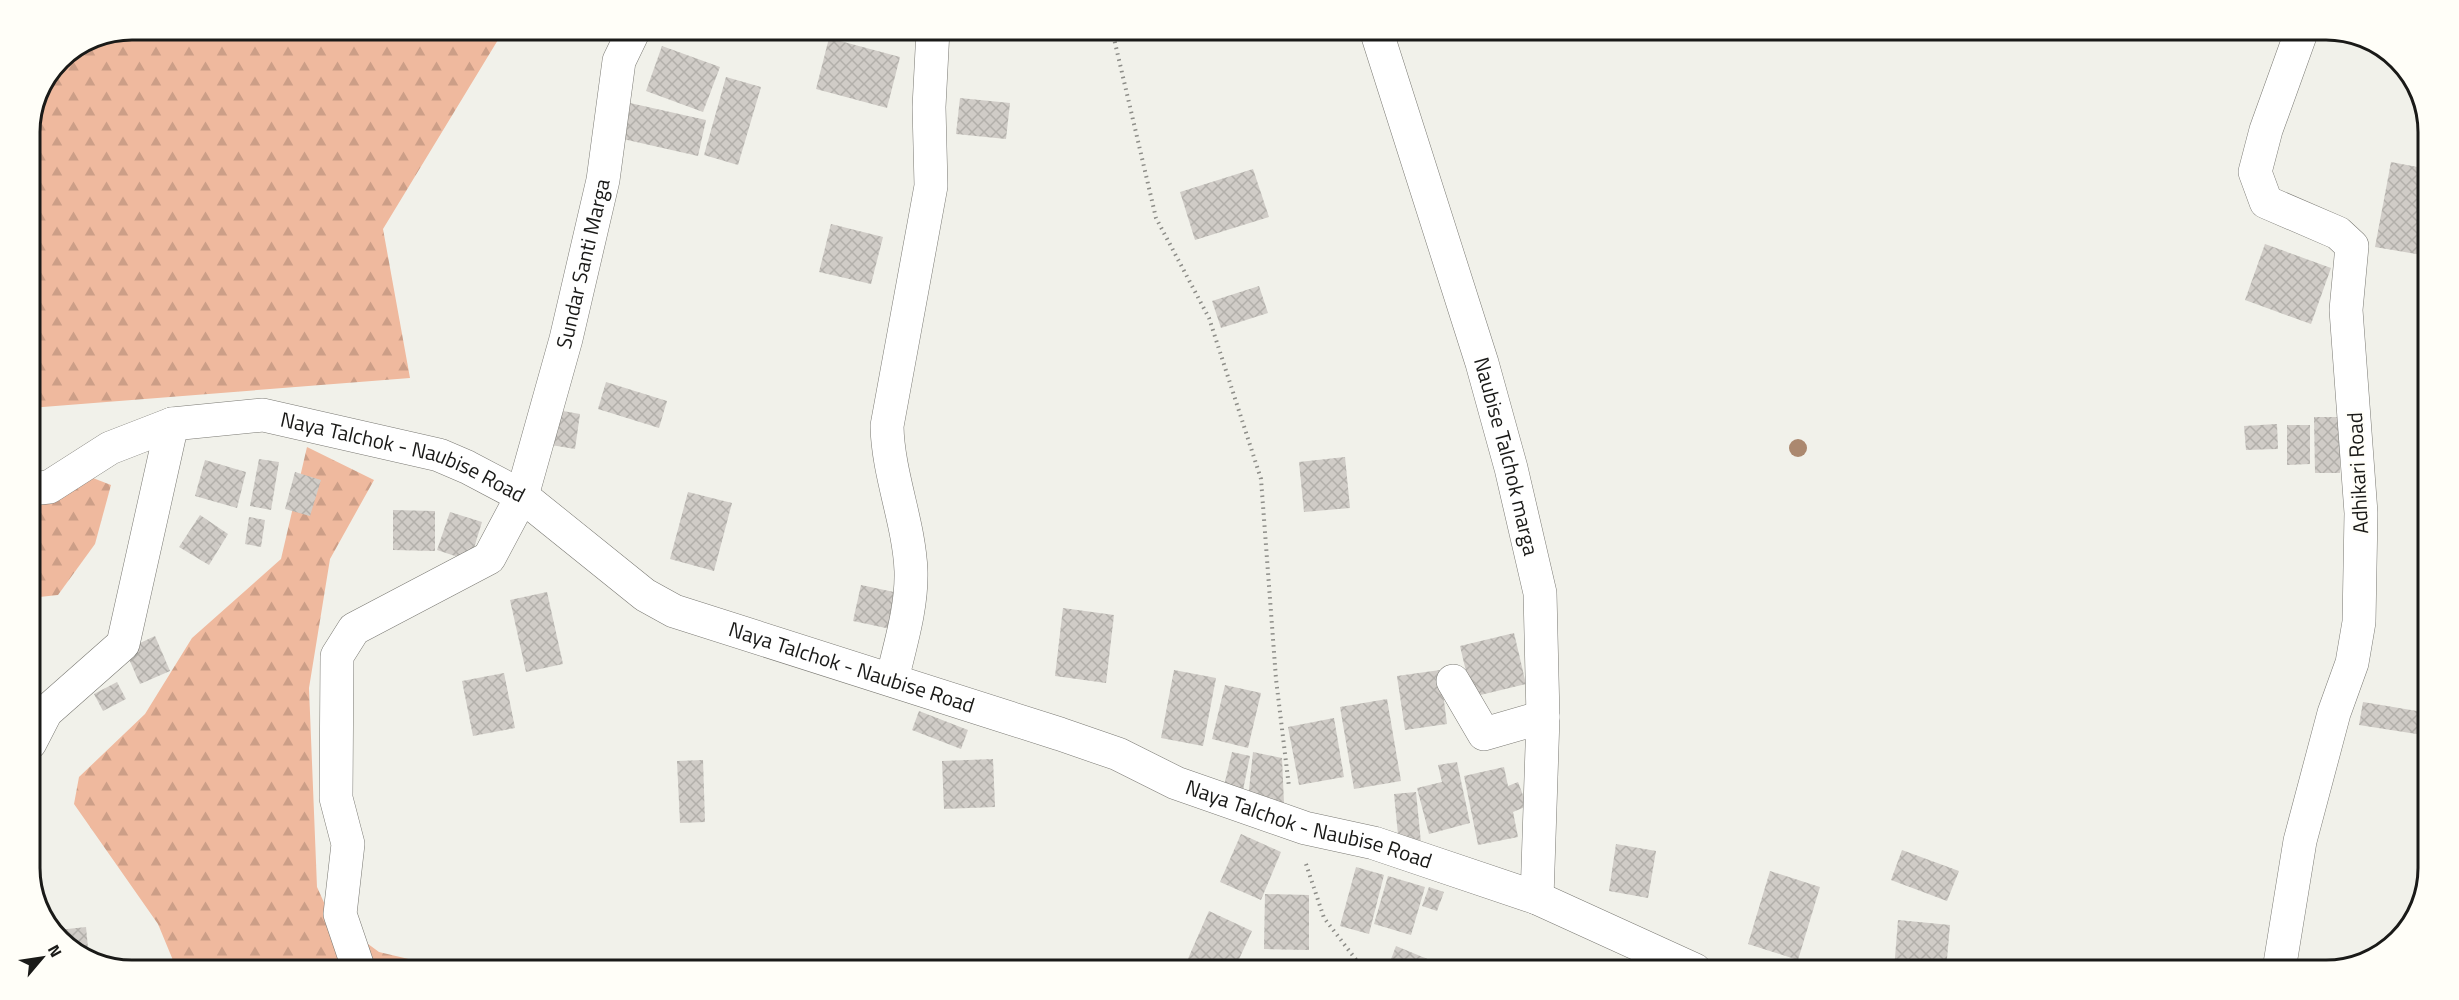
<svg xmlns="http://www.w3.org/2000/svg" width="2459" height="1000" viewBox="0 0 2459 1000" font-family="'Titillium Web',sans-serif">
<style>
.forest{fill:url(#forest-firs)}
.building{fill:url(#building-cross-hatch)}
.lines{fill:none;stroke-linecap:round;stroke-linejoin:round}
.street-casing{stroke:#7a7973;stroke-width:34}
.path{stroke:#8d8d88;stroke-width:4;stroke-dasharray:1.5 4.5;stroke-linecap:butt}
.street{stroke:#fff;stroke-width:33}
.tree{fill:#ab886f}
.labels{text-anchor:middle;stroke-width:4.5;stroke-linejoin:round;paint-order:stroke}
.street-label{font-size:21px;fill:#1a1a18;stroke:#fffef8}
.rim{fill:none;stroke:#1a1a18;stroke-width:3}
</style>
<defs>
<pattern id="forest-firs" width="22" height="20" patternUnits="userSpaceOnUse" patternTransform="scale(1.5)"><rect width="22" height="20" fill="#efb99e"/><path d="M5 1l3.5 6h-7zM16 11l3.5 6h-7z" fill="#cc9e87"/></pattern>
<pattern id="building-cross-hatch" width="8" height="8" patternUnits="userSpaceOnUse" patternTransform="scale(1.5)"><rect width="8" height="8" fill="#d0ccc7"/><path d="M0 0l8 8M0 8l8-8" fill="none" stroke="#b2afaa"/></pattern>
</defs>
<rect width="100%" height="100%" fill="#f1f1ea"/>
<g class="forest">
<path d="M132,30H504L383,229L410,378L30,408V126L60,60L94,38Z"/>
<path d="M307,447L374,480L330,559L309,688L317,887L330,916L379,952L455,970H177L158,924L74,804L79,777L145,714L192,638L281,559Z"/>
<path d="M80,473L111,485L95,544L58,595L30,598V482Z"/>
</g>
<g class="building">
<path d="M859,30H890L887,39Z"/>
<path d="M829,38L900,57L887,108L816,89Z"/>
<path d="M662,46L720,67L703,112L646,91Z"/>
<path d="M726,77L761,87L738,165L704,155Z"/>
<path d="M960,98L1010,103L1006,139L956,134Z"/>
<path d="M630,103L706,120L698,156L623,139Z"/>
<path d="M2391,162L2428,169V256L2375,247Z"/>
<path d="M1253,169L1269,217L1195,240L1180,192Z"/>
<path d="M831,224L883,237L871,284L819,272Z"/>
<path d="M2265,244L2331,268L2311,324L2245,300Z"/>
<path d="M1259,286L1268,313L1221,328L1212,301Z"/>
<path d="M606,382L667,401L659,428L598,409Z"/>
<path d="M557,410L580,414L575,449L551,445Z"/>
<path d="M2314,417H2340V473H2315Z"/>
<path d="M2277,424L2278,449L2246,450L2244,426Z"/>
<path d="M2287,425H2310V464L2287,465Z"/>
<path d="M1345,457L1350,508L1304,512L1299,462Z"/>
<path d="M259,459L279,462L271,510L250,506Z"/>
<path d="M205,460L246,472L237,508L195,496Z"/>
<path d="M295,472L321,480L310,516L285,509Z"/>
<path d="M688,492L732,503L714,571L670,559Z"/>
<path d="M393,510L435,511V551L393,550Z"/>
<path d="M450,512L482,522L470,561L437,550Z"/>
<path d="M200,515L228,534L209,565L179,547Z"/>
<path d="M249,517L265,520L261,547L245,544Z"/>
<path d="M861,585L908,595L900,631L853,621Z"/>
<path d="M547,592L563,664L526,672L510,600Z"/>
<path d="M1063,608L1114,615L1106,683L1055,676Z"/>
<path d="M2422,626H2424V651H2420Z"/>
<path d="M1514,633L1526,684L1472,697L1460,646Z"/>
<path d="M155,636L170,671L140,684L125,650Z"/>
<path d="M1174,670L1216,678L1203,746L1161,738Z"/>
<path d="M1440,670L1447,724L1405,730L1397,676Z"/>
<path d="M504,673L515,728L473,736L462,681Z"/>
<path d="M117,682L126,699L103,711L94,694Z"/>
<path d="M1225,685L1261,693L1248,748L1212,739Z"/>
<path d="M1387,699L1401,781L1354,789L1340,707Z"/>
<path d="M2363,702L2423,712V735L2359,725Z"/>
<path d="M919,711L968,730L961,749L912,730Z"/>
<path d="M1334,718L1344,777L1299,785L1288,727Z"/>
<path d="M1232,752L1250,756L1243,790L1224,786Z"/>
<path d="M1253,752L1282,758L1284,803L1248,799Z"/>
<path d="M993,759L995,807L944,809L942,761Z"/>
<path d="M703,760L705,822L680,823L677,761Z"/>
<path d="M1457,762L1470,823L1429,834L1417,788L1442,782L1438,765Z"/>
<path d="M1504,767L1508,786L1518,782L1527,806L1513,812L1518,837L1478,845L1464,776Z"/>
<path d="M1416,792L1421,843L1399,845L1394,794Z"/>
<path d="M1241,834L1281,852L1261,900L1220,882Z"/>
<path d="M1616,844L1656,851L1648,898L1609,891Z"/>
<path d="M1902,850L1959,871L1947,901L1891,880Z"/>
<path d="M1356,867L1384,875L1369,934L1340,926Z"/>
<path d="M1770,871L1820,887L1798,960L1748,944Z"/>
<path d="M1388,876L1425,887L1411,935L1374,924Z"/>
<path d="M36,884L48,912L45,914L34,885Z"/>
<path d="M1429,887L1444,892L1437,911L1422,906Z"/>
<path d="M1265,894L1309,895V950L1264,949Z"/>
<path d="M1209,911L1252,931L1234,970H1183Z"/>
<path d="M1898,920L1950,925L1946,970H1894Z"/>
<path d="M86,927L89,959L58,935V930Z"/>
<path d="M1396,946L1442,965L1440,970H1387Z"/>
</g>
<g class="lines">
<g class="street-casing">
<g id="street">
<path id="s1" d="M1376,30L1482,363L1511,468L1540,593L1543,717L1537,898"/>
<path id="s2" d="M30,489L49,487L110,448L172,424L263,415L439,455L467,467L522,496L645,595L674,611L1060,734L1118,754L1176,783L1305,828L1374,843L1537,898L1695,970"/>
<path d="M892,680C900,645 912,608 911,571C909,522 888,475 887,426L931,186L929,107L933,30"/>
<path d="M1453,681L1484,734L1543,717"/>
<path d="M30,743L46,712L123,644L172,424"/>
<path id="s3" d="M359,970L340,914L348,844L336,798L337,656L354,629L489,558L522,496L566,339L603,180L619,61L634,30"/>
<path d="M2279,970L2300,841L2334,713L2352,663L2359,622L2361,513L2346,310L2352,246L2338,233L2266,202L2255,172L2266,130L2302,30"/>
</g>
</g>
<g class="path">
<path d="M1112,30L1156,218L1209,318L1261,479L1276,679L1289,787"/>
<path d="M1306,864L1324,918L1364,970"/>
</g>
<use href="#street" class="street"/>
</g>
<circle class="tree" cx="1798" cy="448" r="9"/>
<g class="labels">
<g class="street-label">
<text dy="7" stroke="none"><textPath href="#s3" startOffset="814">Sundar Santi Marga</textPath></text>
<text dy="7" stroke="none"><textPath href="#s1" startOffset="446">Naubise Talchok marga</textPath></text>
<text dy="7" stroke="none"><textPath href="#s2" startOffset="396">Naya Talchok - Naubise Road</textPath></text>
<text transform="translate(2358 473) rotate(-93)" y="7">Adhikari Road</text>
<text dy="7" stroke="none"><textPath href="#s2" startOffset="900">Naya Talchok - Naubise Road</textPath></text>
<text dy="7" stroke="none"><textPath href="#s2" startOffset="1384">Naya Talchok - Naubise Road</textPath></text>
</g>
</g>
<path d="M0 0H2459V1000H0ZM132 40H2326A92 92 0 0 1 2418 132V868A92 92 0 0 1 2326 960H132A92 92 0 0 1 40 868V132A92 92 0 0 1 132 40Z" fill="#fffef8" fill-rule="evenodd"/>
<path class="rim" d="M132 40H2326A92 92 0 0 1 2418 132V868A92 92 0 0 1 2326 960H132A92 92 0 0 1 40 868V132A92 92 0 0 1 132 40Z"/>
<g transform="translate(42 958) rotate(61)" stroke="#fffef8" stroke-width="4.5" paint-order="stroke">
<path d="M0-4.5L10 22L0 15L-10 22Z" fill="#1a1a18"/>
<text y="-9" font-size="16" font-weight="bold" text-anchor="middle" fill="#1a1a18">N</text>
</g>
</svg>
